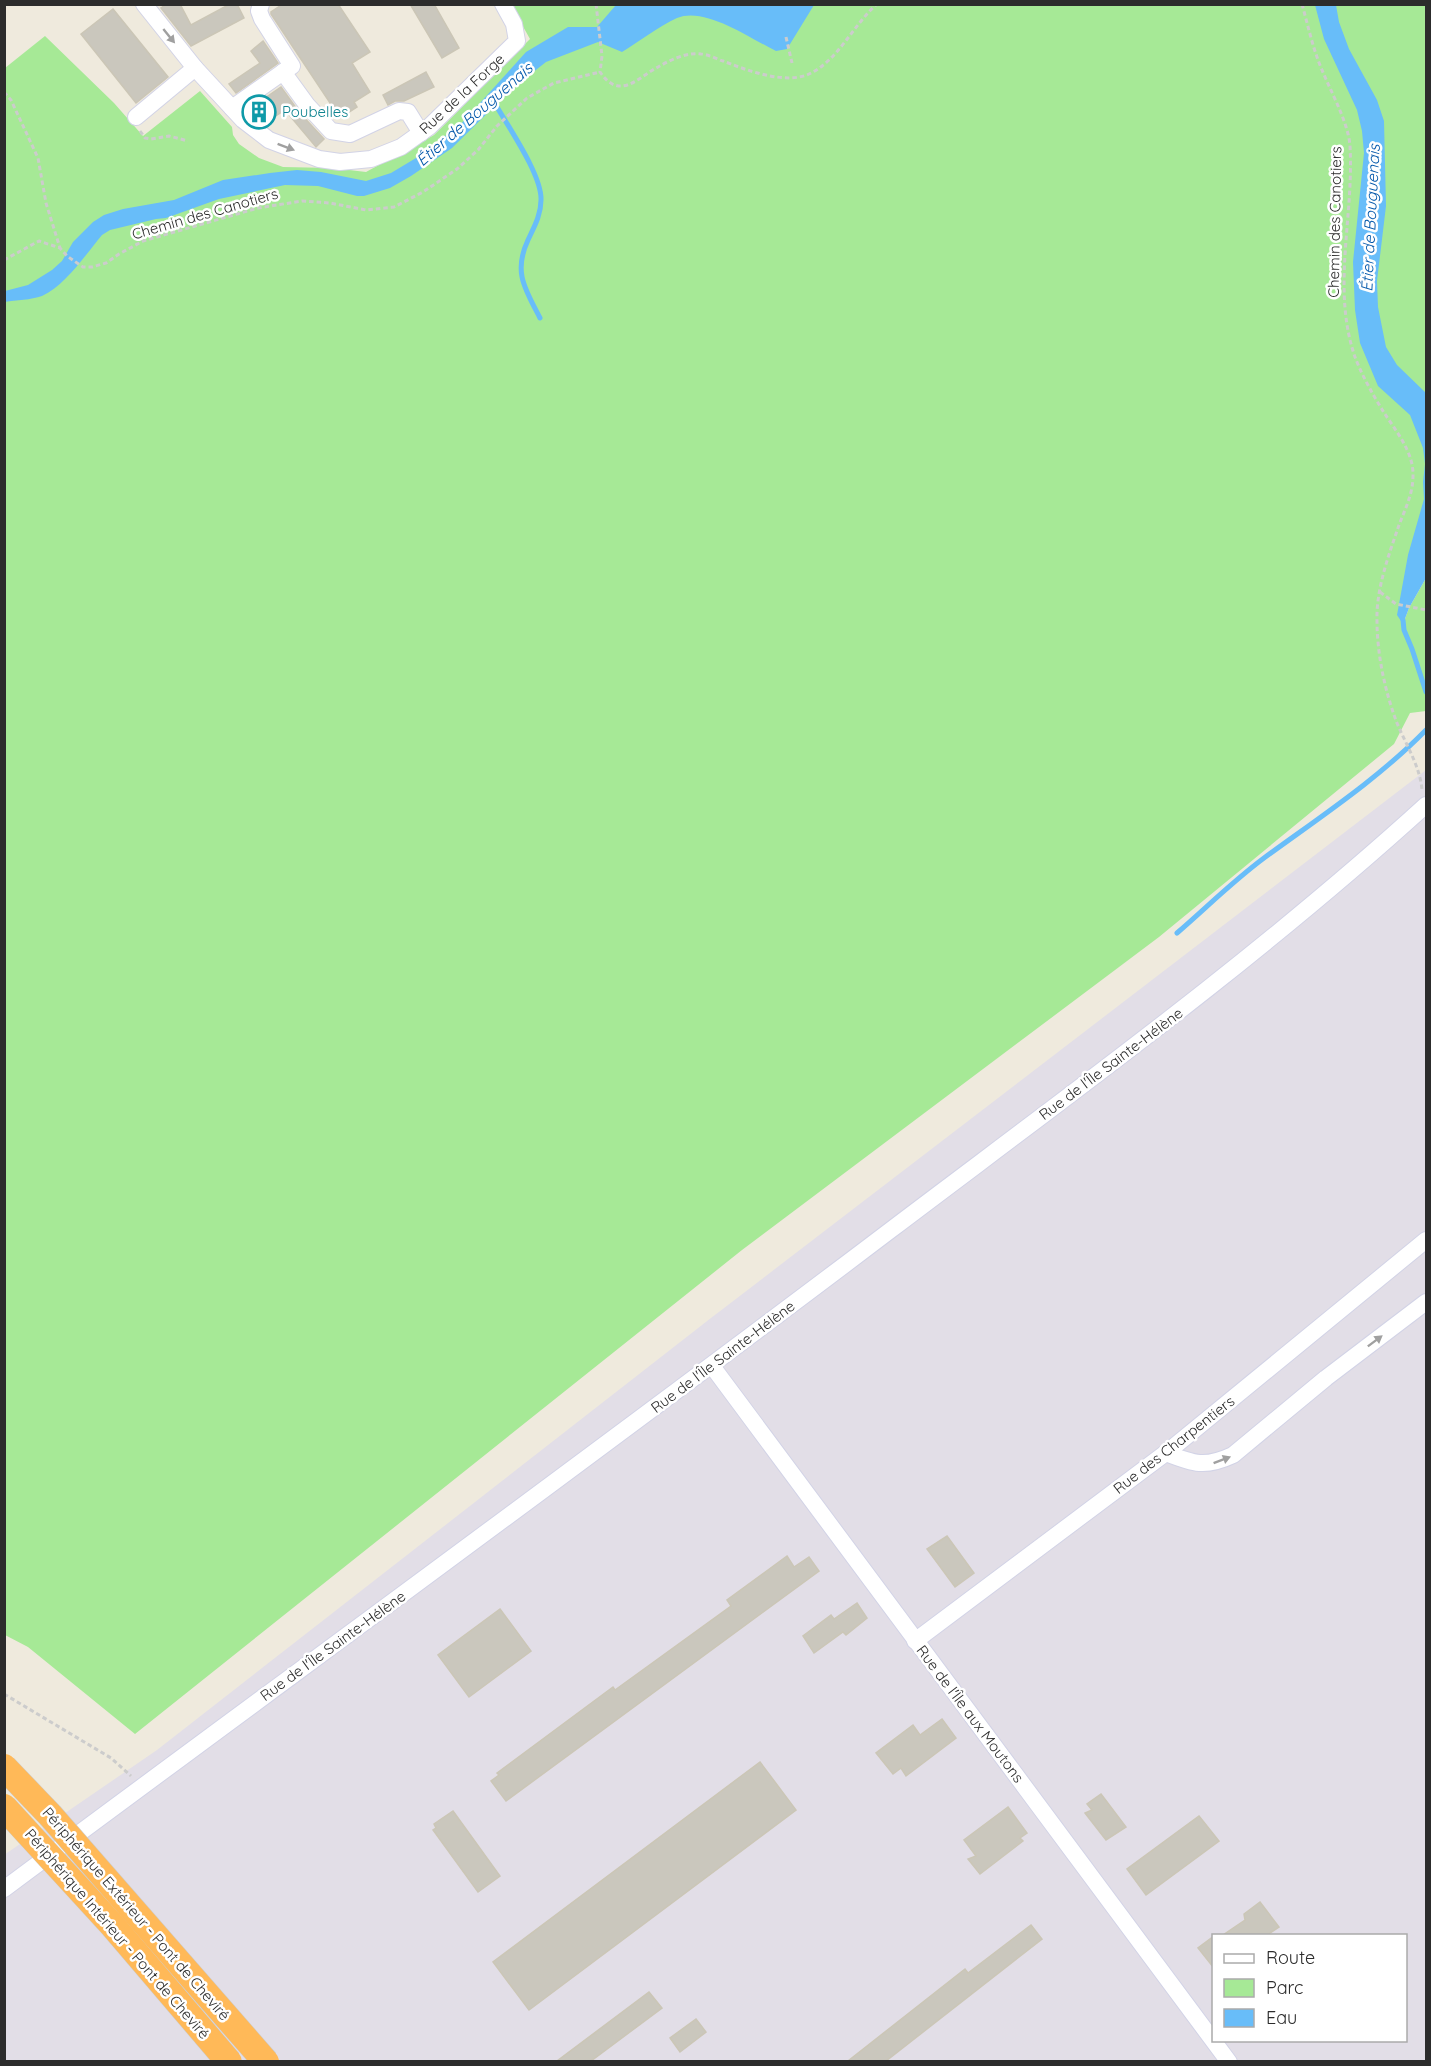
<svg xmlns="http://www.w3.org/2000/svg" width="1431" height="2066" viewBox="0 0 1431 2066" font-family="Quicksand,sans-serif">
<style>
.industrial{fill:#e2dee7;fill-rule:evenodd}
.green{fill:#a6e996}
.water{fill:#68bdf9}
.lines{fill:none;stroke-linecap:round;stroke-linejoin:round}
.stream{stroke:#68bdf9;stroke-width:5}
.building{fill:#cac7bd;stroke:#cbc6b6;stroke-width:1.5}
.minor-casing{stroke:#d2d3e6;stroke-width:18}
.path{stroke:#ccc;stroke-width:3;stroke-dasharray:4.5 3;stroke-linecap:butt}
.minor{stroke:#fff;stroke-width:16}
.highway-bridge-casing{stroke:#ccc;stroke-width:27;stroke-linecap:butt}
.highway-bridge{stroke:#ffb958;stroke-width:26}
.oneway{fill:#a0a0a0}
.labels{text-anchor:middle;stroke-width:5;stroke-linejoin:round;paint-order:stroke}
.street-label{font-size:15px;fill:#2c2c2c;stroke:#fff}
.culture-label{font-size:15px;fill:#0d838f;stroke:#fff;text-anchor:start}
.water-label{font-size:16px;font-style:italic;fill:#0257aa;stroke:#fff}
</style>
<rect width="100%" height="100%" fill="#efeadd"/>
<path class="industrial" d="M1426,770V2061H5L4,1855L157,1750L711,1318ZM1214,1936H1406V2040H1214Z"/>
<path class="green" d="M511,5H1426V540L1403,624L1409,608L1426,578V711L1410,713L1394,744L1159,937L742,1250L135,1734L28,1647L5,1635V68L45,36L114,103L143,136L200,91L232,127L233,135L239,144L259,158L283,167L332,168L366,172L434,135L530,39Z"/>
<g class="water">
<path d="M650,5H814L787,49L776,51C751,39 705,6 677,18C658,27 640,41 622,52L598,42L546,62L513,88L452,148L411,176L390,188L364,196H357L318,186L285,185L219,199L166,218L156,219L110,230L102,235C86,254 65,286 42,296C31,300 16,300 5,302V291L28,285L52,270L62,261L73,242L93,222L104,215L123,209L174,200L223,180L270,173L297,170L321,172L366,181L391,173L416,158L461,124L526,52L568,27H597L616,5H644L647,6Z"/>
<path d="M1315,5H1336L1339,22L1349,49L1377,100L1384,121L1386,206L1377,281L1378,307L1386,347L1397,365L1426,393V578L1409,608L1403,624L1397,615L1408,555L1424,499L1423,482L1425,464L1423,448L1410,415L1378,386L1360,343L1355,310L1353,262L1364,153L1362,131L1357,110L1324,39Z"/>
</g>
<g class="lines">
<g class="stream">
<path d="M493,100C506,124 542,174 541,200C541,215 534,227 528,240C513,272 525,289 540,318"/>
<path d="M1403,620L1404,630L1412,649L1426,692"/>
<path d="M1177,933C1206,908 1233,881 1264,858C1320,817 1378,779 1426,730"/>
</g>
</g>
<g class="building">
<path d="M167,4H180L191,25L230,4H237L244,18L191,46L161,8Z"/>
<path d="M283,4H338L370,52L352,63L370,92L354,102L357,107L340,118L271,14V12Z"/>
<path d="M410,4H434L459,48L442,58Z"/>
<path d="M113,9L168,77L136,103L81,34Z"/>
<path d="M263,41L278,63L236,93L229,84L260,63L251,51Z"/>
<path d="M426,72L434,87L404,101H395L388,105L383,95Z"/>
<path d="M281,87L299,112L324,139L316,147L285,110L264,123L249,109Z"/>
<path d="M947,1536L974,1573L955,1587L927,1549Z"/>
<path d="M787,1556L794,1567L809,1557L819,1571L506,1801L491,1781L499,1775L497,1773L613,1687L615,1690L731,1606L727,1600Z"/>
<path d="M857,1603L867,1618L846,1635L843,1632L814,1653L803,1636L831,1615L834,1619Z"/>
<path d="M500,1609L531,1651L469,1697L438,1655Z"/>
<path d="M942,1719L956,1738L906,1776L901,1768L893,1774L876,1753L913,1725L920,1735Z"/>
<path d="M760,1762L796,1810L529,2010L493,1962Z"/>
<path d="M1101,1794L1126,1827L1106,1840L1085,1813L1092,1810L1087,1804Z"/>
<path d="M1008,1807L1027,1833L1020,1838L1023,1841L980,1874L968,1859L976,1856L964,1840Z"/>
<path d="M453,1811L500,1876L478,1892L433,1830L436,1828L434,1824Z"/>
<path d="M1199,1816L1219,1841L1146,1895L1127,1869Z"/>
<path d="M1260,1902L1279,1927L1267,1935H1223L1245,1920L1244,1914Z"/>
<path d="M1031,1925L1042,1939L886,2061H848L965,1969L968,1973Z"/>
<path d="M1214,1936V1968L1198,1948Z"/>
<path d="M649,1992L662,2008L591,2061H557Z"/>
<path d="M696,2019L706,2032L680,2052L670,2038Z"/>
</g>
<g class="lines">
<g class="minor-casing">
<g id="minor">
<path d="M144,4L195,68L243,120L269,140L319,159L340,162L371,159L401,147L429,127L517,41L514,24L503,4"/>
<path d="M261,4L259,11L262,19L292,66L283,72"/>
<path d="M232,108L283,72L307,105L331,131L350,134L399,111L408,112L421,133"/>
<path d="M136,117L195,68"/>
<path d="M712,1366L1229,2062"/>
<path d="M1166,1453C1194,1464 1205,1468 1233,1455L1326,1378L1426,1302"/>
<path d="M915,1641L1171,1449L1426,1240"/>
<path d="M4,1889C300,1669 598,1452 892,1229C1073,1092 1258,958 1426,805"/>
</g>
</g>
<g class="path">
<path d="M596,4L602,56L600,72C620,101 637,78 658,67C670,60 687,52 701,54C708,54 716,59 723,61C746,70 787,86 811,73C839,59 853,25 877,4"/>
<path d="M1302,4C1307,22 1311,40 1317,57C1326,84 1348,119 1350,146C1354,216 1332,287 1354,354C1360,372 1373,395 1383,411C1395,430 1414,452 1413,476C1413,495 1404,511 1398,528C1388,557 1376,590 1377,621C1377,654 1385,692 1397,723C1406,745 1420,766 1422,790"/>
<path d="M786,37L792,63"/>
<path d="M4,92L11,100L38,158L46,203L60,248"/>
<path d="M140,131L145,138L151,139L169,136L188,141"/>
<path d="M4,260L39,241L60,248L67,256L83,267H92L106,263L119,254L143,241L258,208L302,201L330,203L366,210L394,207L423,192L457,169L478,150L497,126L527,98L554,83L600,72"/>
<path d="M1380,592L1396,604L1426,610"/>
<path d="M4,1694L111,1758L131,1776"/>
</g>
<use href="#minor" class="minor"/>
<g class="highway-bridge-casing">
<g id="highway-bridge">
<path d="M4,1767L50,1815L266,2062"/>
<path d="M4,1807L113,1926L229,2062"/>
</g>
</g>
<use href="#highway-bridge" class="highway-bridge"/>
</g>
<defs><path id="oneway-solid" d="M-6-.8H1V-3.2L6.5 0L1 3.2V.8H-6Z" transform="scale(1.5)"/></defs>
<g class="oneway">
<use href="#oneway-solid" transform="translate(169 36) rotate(51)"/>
<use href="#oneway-solid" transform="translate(286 147) rotate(21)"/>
<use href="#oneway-solid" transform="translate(1375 1341) rotate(-37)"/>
<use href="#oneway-solid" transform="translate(1222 1460) rotate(-21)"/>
</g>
<defs>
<g id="building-ring" transform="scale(1.725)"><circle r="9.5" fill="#fff" stroke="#0f9aa8" stroke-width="1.5"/><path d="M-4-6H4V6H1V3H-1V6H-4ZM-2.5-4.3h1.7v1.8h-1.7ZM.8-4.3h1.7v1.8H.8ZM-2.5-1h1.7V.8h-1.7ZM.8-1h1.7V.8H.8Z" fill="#0f9aa8"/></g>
</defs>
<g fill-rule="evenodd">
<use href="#building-ring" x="259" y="112"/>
</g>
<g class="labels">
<g class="street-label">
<text transform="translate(462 94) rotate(-43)" y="5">Rue de la Forge</text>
<text transform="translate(205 214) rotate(-16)" y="5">Chemin des Canotiers</text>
<text transform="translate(1335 222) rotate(-89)" y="5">Chemin des Canotiers</text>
<text transform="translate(1111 1064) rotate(-37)" y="5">Rue de l'Île Sainte-Hélène</text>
<text transform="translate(723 1357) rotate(-37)" y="5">Rue de l'Île Sainte-Hélène</text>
<text transform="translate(1174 1445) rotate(-38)" y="5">Rue des Charpentiers</text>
<text transform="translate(333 1646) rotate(-36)" y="5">Rue de l'Île Sainte-Hélène</text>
<text transform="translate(970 1714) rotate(53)" y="5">Rue de l'Île aux Moutons</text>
<text transform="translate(136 1914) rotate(49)" y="5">Périphérique Extérieur - Pont de Cheviré</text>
<text transform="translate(117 1934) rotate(49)" y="5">Périphérique Intérieur - Pont de Cheviré</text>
</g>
<g class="culture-label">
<text x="282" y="117">Poubelles</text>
</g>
<g class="water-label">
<text transform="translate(474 114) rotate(-41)" y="6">Étier de Bouguenais</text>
<text transform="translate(1370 218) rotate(-87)" y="6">Étier de Bouguenais</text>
</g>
</g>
<rect width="1431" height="2066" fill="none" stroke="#2c2c2c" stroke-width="12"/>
<rect x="1212" y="1934" width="195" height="108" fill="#ffffff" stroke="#ababab" stroke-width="1.5"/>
<rect x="1224" y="1954" width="30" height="9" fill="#ffffff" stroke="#ababab" stroke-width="1.5"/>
<text x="1266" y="1964" font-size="18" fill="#2c2c2c">Route</text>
<rect x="1224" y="1979" width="30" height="18" fill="#a6e996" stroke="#ababab" stroke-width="1.5"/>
<text x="1266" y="1994" font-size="18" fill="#2c2c2c">Parc</text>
<rect x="1224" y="2009" width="30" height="18" fill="#68bdf9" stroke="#ababab" stroke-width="1.5"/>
<text x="1266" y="2024" font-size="18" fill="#2c2c2c">Eau</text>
</svg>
